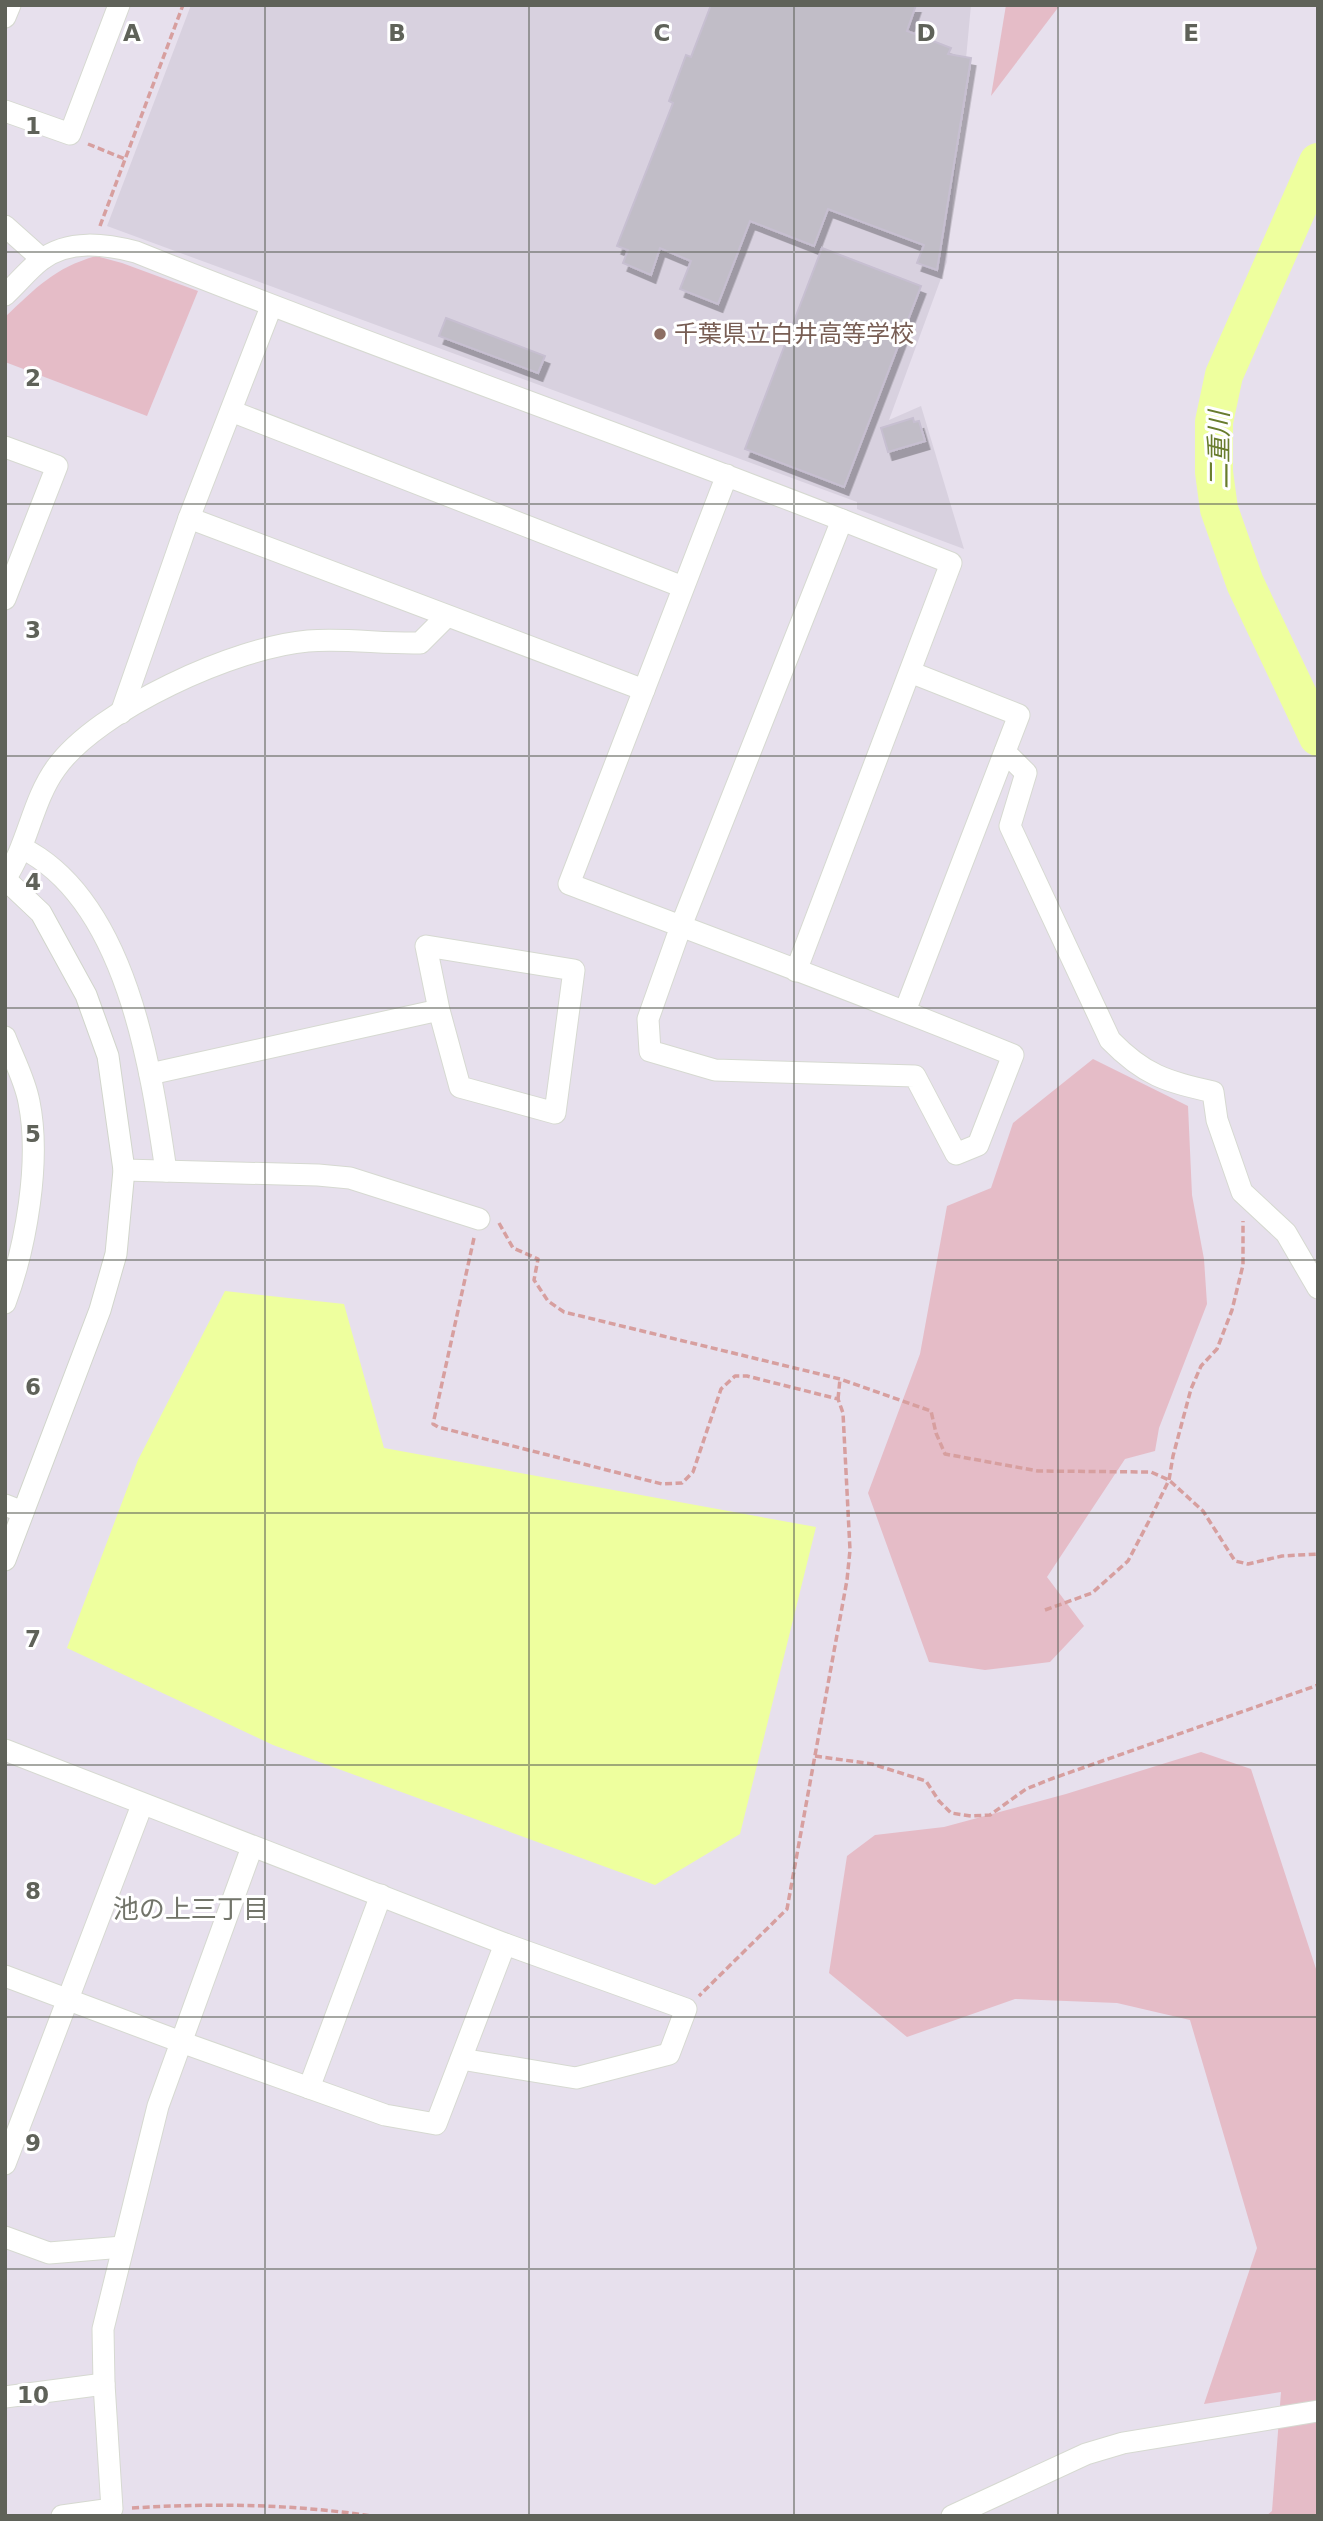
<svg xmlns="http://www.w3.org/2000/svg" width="1323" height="2521" viewBox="0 0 1323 2521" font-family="'DejaVu Sans','Noto Sans JP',sans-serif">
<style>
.education{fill:#d8d1df}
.green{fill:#e5bcc7}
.water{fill:#eeff9e}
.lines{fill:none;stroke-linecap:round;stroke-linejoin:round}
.river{stroke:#eeff9e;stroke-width:38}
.building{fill:#c1bdc7;stroke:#c7bfd1;stroke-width:2;filter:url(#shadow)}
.street-casing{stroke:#d6d9d1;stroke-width:23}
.secondary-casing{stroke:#d1d5cb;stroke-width:23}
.path{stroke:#d79f9f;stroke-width:3.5;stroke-dasharray:7 3.5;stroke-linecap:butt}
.street{stroke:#fff;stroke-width:21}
.secondary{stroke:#fff;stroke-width:21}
.grid{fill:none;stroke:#5f6259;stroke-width:2;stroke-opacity:0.55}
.education-dot{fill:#8d6e63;stroke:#fff;stroke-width:2.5}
.labels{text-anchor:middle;stroke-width:6;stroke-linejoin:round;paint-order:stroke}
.education-label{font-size:24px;fill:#785e54;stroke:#fff;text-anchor:start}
.water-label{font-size:26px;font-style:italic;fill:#687c2d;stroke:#fff}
.neighbourhood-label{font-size:26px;fill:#72746a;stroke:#fff}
.grid-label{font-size:23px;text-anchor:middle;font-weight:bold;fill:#5f6259;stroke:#fff;stroke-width:6;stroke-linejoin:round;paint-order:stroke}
</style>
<defs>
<filter id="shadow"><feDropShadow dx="4.5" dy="8" stdDeviation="0" flood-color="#0004"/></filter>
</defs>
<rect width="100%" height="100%" fill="#e7e0ed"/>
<path class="education" d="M191,5H971L947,262L889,420L921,406L964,549L857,509V502L107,226Z"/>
<g class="green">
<path d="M1006,5H1060L991,96Z"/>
<path d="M96,256L122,263L198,291L147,416L5,362V317C36,288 54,268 96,256Z"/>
<path d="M1093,1059L1188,1106L1192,1195L1204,1259L1207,1304L1159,1428L1155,1451L1125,1459L1047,1577L1084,1626L1050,1662L985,1670L929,1662L868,1493L920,1354L947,1206L991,1188L1013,1123Z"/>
<path d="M1201,1752L1251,1769L1318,1975V2516H1266L1272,2511L1281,2392L1204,2404L1257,2248L1190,2020L1117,2003L1015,1999L907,2037L829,1973L847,1856L875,1835L944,1827L1066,1794Z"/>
</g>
<path class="water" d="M225,1291L344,1304L384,1448L816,1527L740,1834L655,1885L273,1745L67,1648L138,1460Z"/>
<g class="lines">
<path class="river" d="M1318,162L1224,375L1214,422V472L1219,509L1245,583L1318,737"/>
</g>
<g class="building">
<path d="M711,5H916L907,31L951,48L948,54L971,58L937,270L917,263L924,245L828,209L814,246L750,221L718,304L680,289L691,261L660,248L651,275L623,263L628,250L617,246L673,103L669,101L686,55L691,57Z"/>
<path d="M822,248L921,286L844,487L745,449Z"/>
<path d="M446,318L545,356L538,373L439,336Z"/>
<path d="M913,418L914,422L919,421L925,441L888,452L881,428Z"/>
</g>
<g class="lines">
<g class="street-casing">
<g id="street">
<path d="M5,17L10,5"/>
<path d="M5,111L70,134L119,5"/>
<path d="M5,226L42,259"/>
<path d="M5,295C17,284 28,270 41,260C69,239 105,244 136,252C369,346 607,428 842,520L681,926L648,1019L650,1051L715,1070L915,1076L956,1154L978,1145L1013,1055C866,995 718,940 569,884L727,475"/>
<path d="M231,411L683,587"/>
<path d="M5,447L57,466L5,599"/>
<path d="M189,518L644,690"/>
<path d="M121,713L189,518L271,307"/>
<path d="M1005,752L1026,773L1010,826L1110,1040C1145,1076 1166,1081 1213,1092L1217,1120L1242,1192L1286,1233L1318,1288"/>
<path d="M22,848C126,900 151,1067 166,1171"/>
<path d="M5,879C28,845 32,801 56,768C98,709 236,647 308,641C345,638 383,644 420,643L447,616"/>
<path d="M796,971L951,563L842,520"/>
<path d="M905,1011L1019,715L910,672"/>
<path d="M5,1037C13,1058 25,1080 29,1102C41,1161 26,1247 5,1303"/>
<path d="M150,1074L439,1010L426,946L574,970L555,1113L460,1087L439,1010"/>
<path d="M124,1170L318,1175L350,1178L479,1219"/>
<path d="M5,1505L23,1512"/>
<path d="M5,1750L505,1944L686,2009L669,2054L576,2078L461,2059"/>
<path d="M5,1976L181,2042L385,2115L436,2124L505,1944"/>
<path d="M309,2088L381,1895"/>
<path d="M5,2164L142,1805"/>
<path d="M5,2237L49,2253L123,2247"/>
<path d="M5,2397L104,2384"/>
<path d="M62,2516L112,2509L104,2384L103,2329L158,2106L252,1847"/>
<path d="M952,2516L1086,2454L1123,2443L1318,2411"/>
</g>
</g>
<g class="secondary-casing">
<path id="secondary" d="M5,879L41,913L86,995L108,1056L124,1170L116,1254L100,1310L5,1560"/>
</g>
<g class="path">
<path d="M88,144L125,159"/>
<path d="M100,226L183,5"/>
<path d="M499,1223L513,1248L538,1259L534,1280L548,1301L564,1312L840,1379L931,1411L936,1433L945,1454L1038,1471L1151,1472L1169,1480L1203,1511L1235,1561L1248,1564L1282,1556L1318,1554"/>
<path d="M474,1238L433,1424L438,1427L662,1484L682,1483L693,1472L721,1389L735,1376H747L838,1399L843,1413L850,1550L847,1580L787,1909L699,1996"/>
<path d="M838,1399L840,1379"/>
<path d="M1045,1610L1092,1593L1128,1561L1149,1521L1169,1480L1173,1456L1191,1389L1201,1366L1217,1349L1232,1310L1243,1265V1221"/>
<path d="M815,1756L872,1764L926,1781L939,1801L951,1813L971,1816L990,1815L1026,1789L1051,1779L1318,1685"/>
<path d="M132,2508C214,2503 290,2504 372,2516"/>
</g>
<use href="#street" class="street"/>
<use href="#secondary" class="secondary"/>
</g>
<path class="grid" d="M265,5V2516M529,5V2516M794,5V2516M1058,5V2516M5,252H1318M5,504H1318M5,756H1318M5,1008H1318M5,1260H1318M5,1513H1318M5,1765H1318M5,2017H1318M5,2269H1318"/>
<circle class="education-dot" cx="660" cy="334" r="7"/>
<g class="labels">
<g class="education-label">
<text x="674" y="342">千葉県立白井高等学校</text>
</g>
<g class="water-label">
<text transform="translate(1219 450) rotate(-90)" y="9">二重川</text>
</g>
<g class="neighbourhood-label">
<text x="191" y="1918">池の上三丁目</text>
</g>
</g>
<g class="grid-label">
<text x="132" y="41">A</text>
<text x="397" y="41">B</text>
<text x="662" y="41">C</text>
<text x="926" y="41">D</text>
<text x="1191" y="41">E</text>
<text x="33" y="134">1</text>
<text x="33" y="386">2</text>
<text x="33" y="638">3</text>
<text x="33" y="890">4</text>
<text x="33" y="1142">5</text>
<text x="33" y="1395">6</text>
<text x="33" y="1647">7</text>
<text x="33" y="1899">8</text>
<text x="33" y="2151">9</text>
<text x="33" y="2403">10</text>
</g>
<rect width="1323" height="2521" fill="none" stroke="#5f6259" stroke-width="14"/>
</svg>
